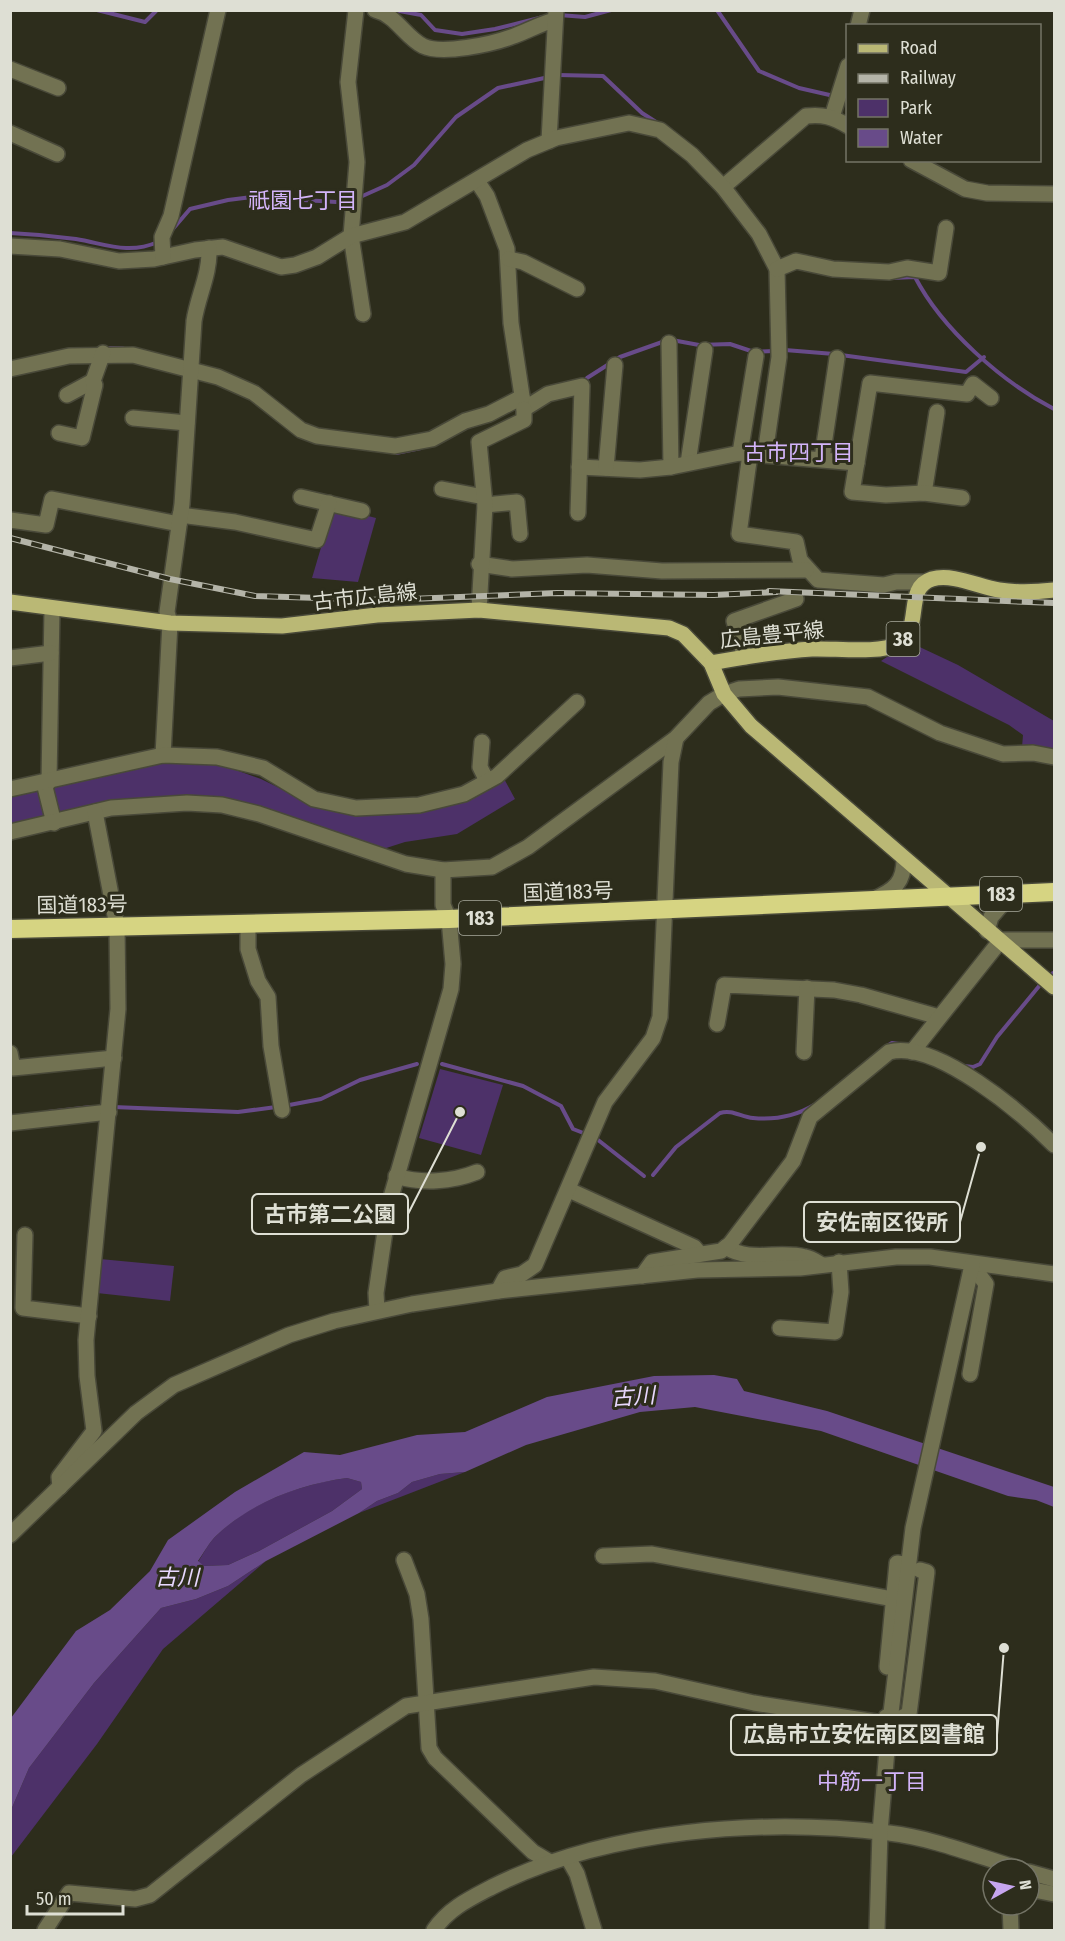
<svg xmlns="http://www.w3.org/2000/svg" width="1065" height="1941" viewBox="0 0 1065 1941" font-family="'Fira Sans Condensed','Noto Sans JP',sans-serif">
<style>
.green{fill:#4d3169}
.water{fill:#684b89;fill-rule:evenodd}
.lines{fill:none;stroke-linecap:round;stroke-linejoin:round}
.stream{stroke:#684b89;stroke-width:4}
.minor-casing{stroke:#494939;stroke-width:18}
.major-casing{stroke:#494939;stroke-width:18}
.highway-casing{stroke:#494939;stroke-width:21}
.minor{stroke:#727252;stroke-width:15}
.major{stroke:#bab875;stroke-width:15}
.highway{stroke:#d6d482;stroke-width:18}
.rail-casing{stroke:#b4b4a8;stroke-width:6}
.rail{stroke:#2d2d1c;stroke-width:4;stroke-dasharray:11;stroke-linecap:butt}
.labels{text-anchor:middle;stroke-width:6;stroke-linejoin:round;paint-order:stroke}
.shield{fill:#2d2d1c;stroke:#a9aa9d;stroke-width:1.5}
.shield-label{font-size:20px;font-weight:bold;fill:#dedfd4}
.street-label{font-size:21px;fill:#dedfd4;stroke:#2d2d1c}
.neighbourhood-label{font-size:22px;fill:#d3b4f9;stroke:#2d2d1c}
.water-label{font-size:22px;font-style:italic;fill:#e8d8fe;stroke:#2d2d1c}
.leader{fill:none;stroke:#dedfd4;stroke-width:2}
.callout-dot{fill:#dedfd4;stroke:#2d2d1c;stroke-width:2}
.callout{fill:#2d2d1c;stroke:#dedfd4;stroke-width:2}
.callout-label{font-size:22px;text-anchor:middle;font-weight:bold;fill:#dedfd4}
</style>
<rect width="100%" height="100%" fill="#2d2d1c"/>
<g class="green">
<path d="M333,507L376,518L358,582L312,578Z"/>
<path d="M909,642L958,665L1054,721V754L1022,747L1023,735L1009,725L881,661Z"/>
<path d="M168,761L219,764L261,779L316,806L360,814H402L465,799L502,775L515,799L457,834L405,842L380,850L314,824L222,800H124L59,812L53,784Z"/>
<path d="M40,788L47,819L11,828L10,793Z"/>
<path d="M440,1069L503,1085L481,1155L419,1138Z"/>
<path d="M100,1259L174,1266L170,1301L97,1293Z"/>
<path d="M465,1472L359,1513L377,1501L398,1493L412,1482L440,1474Z"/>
<path d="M347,1478L361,1482L362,1489L332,1511L259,1551L228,1565L204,1566L198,1562C204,1553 209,1542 217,1535C251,1502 301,1484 347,1478Z"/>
<path d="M266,1561L163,1649L97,1744L11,1857V1810L29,1768L94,1683L161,1608L196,1599L228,1586Z"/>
</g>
<path class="water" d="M714,1375L737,1379L744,1391L827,1411L1054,1487V1507L1036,1500L1008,1496L821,1431L695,1407L640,1412L526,1445L465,1472L440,1474L412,1482L398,1493L377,1501L359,1513L266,1561L228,1586L196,1599L161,1608L94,1683L29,1768L11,1810V1718L76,1631L110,1610L150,1571L168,1540L235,1492L304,1452L340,1455L417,1435L465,1432L547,1397L654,1376ZM347,1478L361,1482L362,1489L332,1511L259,1551L228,1565L204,1566L198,1561C204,1553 209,1542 217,1535C252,1502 301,1484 347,1478Z"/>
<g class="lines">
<g class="stream">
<path d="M97,10L145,22L156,11"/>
<path d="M394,10L421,15L435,30L462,34L495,29L543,17"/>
<path d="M717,10L759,71L799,88L834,96"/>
<path d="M559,15L585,17L611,10"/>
<path d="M558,75L603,76L642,113L656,122"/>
<path d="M358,198L387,185L414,165L456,117L498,88L549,77"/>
<path d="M172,230L190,209L228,200L252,197L336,202L351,200"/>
<path d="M10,233C32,234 54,236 76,239C106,244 128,255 158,242"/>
<path d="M892,278L915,277C942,329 1002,382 1054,409"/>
<path d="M672,340L699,345L730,344L754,352L774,351"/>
<path d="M104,348H123"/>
<path d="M785,350L834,354"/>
<path d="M841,355L966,372L984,357"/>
<path d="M587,378L620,357L665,341"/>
<path d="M396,453L421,448"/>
<path d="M1053,973H1054"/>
<path d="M887,1046L892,1043L906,1045"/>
<path d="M442,1064L523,1086L561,1106L573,1129L586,1134"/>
<path d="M964,1066L973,1067L980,1064L997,1037L1040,985"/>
<path d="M284,1106L321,1099L360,1080L417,1064"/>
<path d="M113,1107L238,1112L276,1107"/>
<path d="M48,1112L91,1107"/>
<path d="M593,1136L644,1176"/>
<path d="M653,1175L676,1147L720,1113C732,1109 741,1117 753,1118C775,1120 796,1116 814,1105"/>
</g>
<g class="minor-casing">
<g id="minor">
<path d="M356,10L348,82L357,162L351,236L363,314"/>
<path d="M375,10C396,15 405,37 423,46C442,55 492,44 511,37C526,32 539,24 555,20"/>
<path d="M858,26L862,10"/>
<path d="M10,69L58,88"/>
<path d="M832,117L848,66"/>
<path d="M10,133L57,154"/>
<path d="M549,141L556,10"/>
<path d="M911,160L965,189L987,193L1054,194"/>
<path d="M477,181L487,196L507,249L511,323L524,409L548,394L582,386L578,513"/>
<path d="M723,187L806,116C823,114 833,117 848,126"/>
<path d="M10,246L60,249L119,261L154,259L195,250L223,247L281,267L295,265L317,257L351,236L405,222L527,150L556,138L629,123L660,130L692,155L723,187L759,234L777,269L779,357L765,454"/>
<path d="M163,257L162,237L171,216L218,10"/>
<path d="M509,259L523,262L577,289"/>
<path d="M777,269L796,261L833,269L889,272L907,268L939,273L946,228"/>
<path d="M669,343L671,467"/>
<path d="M10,369L69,356L133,355L218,377L254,393L301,430L317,436L395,446L432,439L465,421L489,414L522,397"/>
<path d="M67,395L93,381"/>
<path d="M133,418L187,423"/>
<path d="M59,433L82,438L95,385L93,381L103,353"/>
<path d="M740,453L756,356"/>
<path d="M750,454L739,534L796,542L800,560L818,580L884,585L896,582H924"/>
<path d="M822,458L837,358"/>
<path d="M688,463L705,350"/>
<path d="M579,467L640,470L671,467L740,453L857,463"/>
<path d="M606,468L615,365"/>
<path d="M442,489L484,497"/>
<path d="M924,493L937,412"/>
<path d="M301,497L362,511"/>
<path d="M962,498L924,493L886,495L852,492L870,383L967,394L973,384L991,398"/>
<path d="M485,505L517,502L520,534"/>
<path d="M180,515L235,522L317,540L329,503"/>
<path d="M10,520L46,525L52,499L179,524"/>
<path d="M479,564L512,569L587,565L662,571L806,570"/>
<path d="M52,609L49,781L45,787L54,823"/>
<path d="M479,610L485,505L479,442L524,420V409"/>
<path d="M745,657L734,621L796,599"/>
<path d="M10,658L51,653"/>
<path d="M482,742L480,767L487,781"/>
<path d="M163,755L170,623L167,612L182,504L194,321C198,295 210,275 209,248"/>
<path d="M10,789L163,755L217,757L263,768L314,799L356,808L419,805L464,794L497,776L577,702"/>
<path d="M10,832L111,808L187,803L222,805L259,814L406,864L443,870L492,867L528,847L676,738L709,703L724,694L739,689L778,687L868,697L940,733L1003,754L1033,753L1054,757"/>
<path d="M874,899C895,890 904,882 904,859"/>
<path d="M248,925V949L258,981L268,997L271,1046L282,1110"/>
<path d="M987,931L991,917L1011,894"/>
<path d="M717,1024L724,985L834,990L861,995L939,1017"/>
<path d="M804,1052L807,988"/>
<path d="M912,1052L1001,940H1054"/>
<path d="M10,1053L13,1068L114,1058"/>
<path d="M10,1123L109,1112"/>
<path d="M396,1176C422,1184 452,1182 477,1172"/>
<path d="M569,1190L694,1247L700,1254"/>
<path d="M25,1235L23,1308L89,1316"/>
<path d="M726,1247C750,1263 779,1250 805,1257C811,1258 817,1262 822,1265"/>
<path d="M642,1276L652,1262L721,1251L730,1244L793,1161L810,1117L889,1052C936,1039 1023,1114 1054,1145"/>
<path d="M498,1291L505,1278L522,1274L535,1265L605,1102L653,1038L660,1017L671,762L676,738"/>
<path d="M377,1311L376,1293L389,1204L451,989L453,964L449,919L443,905V870"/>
<path d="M780,1328L835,1332L841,1292L839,1262"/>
<path d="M970,1374L986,1284L972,1265"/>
<path d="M60,1487L59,1477L94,1431L87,1376L86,1340L118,1009L117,926L95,812"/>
<path d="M10,1535L136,1413L174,1385L289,1335L334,1321L412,1304L498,1291L697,1270L800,1268L896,1257H930L1054,1274"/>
<path d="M603,1556L652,1554L893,1599"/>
<path d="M404,1560L417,1594L421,1619L429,1748L435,1758L533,1852L550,1862"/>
<path d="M887,1667L897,1563L903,1564"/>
<path d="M886,1717L889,1724L909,1714L927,1572L920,1570"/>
<path d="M568,1858L577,1874L594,1930"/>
<path d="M1029,1872L1054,1879"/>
<path d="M1029,1889L1054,1894"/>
<path d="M1010,1905L1011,1930"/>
<path d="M45,1930L69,1893L135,1899L150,1895L301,1775L406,1706L594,1677L655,1681L754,1703L889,1724"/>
<path d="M434,1930C448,1909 469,1899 492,1887C607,1829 761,1818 889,1833C933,1838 977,1856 1020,1869"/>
<path d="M877,1930L880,1832L888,1738L913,1528L972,1265"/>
</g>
</g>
<g class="major-casing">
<g id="major">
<path d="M10,602L170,623L282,626L377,615L479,610L669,628L683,634L711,663L724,694L751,726L1054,987"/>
<path d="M711,663C744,657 778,651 812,649C834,648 879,654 898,644C924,629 903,588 932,579C953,573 979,587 999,590C1018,593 1036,592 1054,590"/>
</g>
</g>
<g class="highway-casing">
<path id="highway" d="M10,929L449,919L1054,892"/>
</g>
<use href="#minor" class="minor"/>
<use href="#major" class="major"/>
<use href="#highway" class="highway"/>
<g class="rail-casing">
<g id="rail">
<path d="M10,538L170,579L255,596L385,600L557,593L714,595L776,592"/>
<path d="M769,591L1054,603"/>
</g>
</g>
<use href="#rail" class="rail"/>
</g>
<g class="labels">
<g class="shield">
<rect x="886.5" y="622" width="33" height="34" rx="4.5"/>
<rect x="980" y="877" width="42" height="34" rx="4.5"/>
<rect x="459" y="901" width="42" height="34" rx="4.5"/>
</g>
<g class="shield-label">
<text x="903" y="646">38</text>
<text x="1001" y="901">183</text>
<text x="480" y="925">183</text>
</g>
<g class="street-label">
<text transform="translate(365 597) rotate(-6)" y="7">古市広島線</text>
<text transform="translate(772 635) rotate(-6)" y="7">広島豊平線</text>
<text transform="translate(568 892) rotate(-2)" y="7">国道183号</text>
<text transform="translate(82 905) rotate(-1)" y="7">国道183号</text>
</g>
<g class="neighbourhood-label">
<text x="303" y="208">祇園七丁目</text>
<text x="799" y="460">古市四丁目</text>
<text x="872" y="1789">中筋一丁目</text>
</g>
<g class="water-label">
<text transform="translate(633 1396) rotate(-4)" y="8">古川</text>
<text x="177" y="1585">古川</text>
</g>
</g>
<path class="leader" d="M460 1112L408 1214M981 1147L960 1222M1004 1648L997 1735"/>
<g class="callout-dot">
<circle cx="460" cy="1112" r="6"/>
<circle cx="981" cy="1147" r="6"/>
<circle cx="1004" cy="1648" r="6"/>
</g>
<g class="callout">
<rect x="252" y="1194" width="156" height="40" rx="6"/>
<rect x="804" y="1202" width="156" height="40" rx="6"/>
<rect x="731" y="1715" width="266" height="40" rx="6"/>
</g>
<g class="callout-label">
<text x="330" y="1222">古市第二公園</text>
<text x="882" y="1230">安佐南区役所</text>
<text x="864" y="1742">広島市立安佐南区図書館</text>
</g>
<rect width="1065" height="1941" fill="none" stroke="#dedfd4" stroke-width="24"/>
<rect x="846" y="24" width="195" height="138" fill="#2d2d1c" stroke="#747466" stroke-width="1.5"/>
<rect x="858" y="44" width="30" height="9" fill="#bab875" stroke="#747466" stroke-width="1.5"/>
<text x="900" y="54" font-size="18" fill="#dedfd4">Road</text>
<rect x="858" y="74" width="30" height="9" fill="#b4b4a8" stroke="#747466" stroke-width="1.5"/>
<text x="900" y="84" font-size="18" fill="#dedfd4">Railway</text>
<rect x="858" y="99" width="30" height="18" fill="#4d3169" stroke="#747466" stroke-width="1.5"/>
<text x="900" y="114" font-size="18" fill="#dedfd4">Park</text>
<rect x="858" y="129" width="30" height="18" fill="#684b89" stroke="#747466" stroke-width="1.5"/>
<text x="900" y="144" font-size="18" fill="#dedfd4">Water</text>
<g transform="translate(1011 1887) rotate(82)"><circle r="28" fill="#2d2d1c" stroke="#747466" stroke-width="1.5"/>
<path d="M0-4.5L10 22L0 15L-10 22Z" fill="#c7a6ef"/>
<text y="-9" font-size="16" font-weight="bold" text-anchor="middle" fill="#dedfd4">N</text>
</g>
<path d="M27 1905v9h96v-9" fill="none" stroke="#dedfd4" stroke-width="3"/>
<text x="36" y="1905" font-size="18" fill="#dedfd4" stroke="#2d2d1c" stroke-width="4.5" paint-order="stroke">50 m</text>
</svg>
